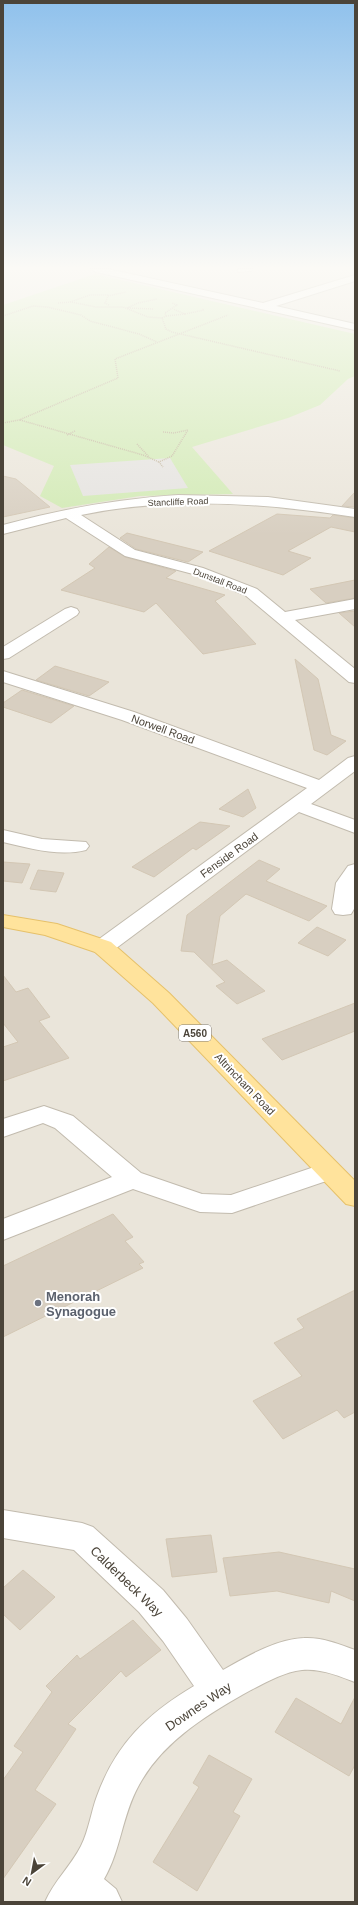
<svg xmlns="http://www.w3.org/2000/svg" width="358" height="1905" viewBox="0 0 358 1905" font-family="Arial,sans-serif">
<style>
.residential{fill:#eae5da}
.green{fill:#d2eab5}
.parking{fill:#e5e3e0}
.building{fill:#d8cfc1;stroke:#d3c7b4}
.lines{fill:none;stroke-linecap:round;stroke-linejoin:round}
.minor-casing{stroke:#c2bbae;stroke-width:2}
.major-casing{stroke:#e6c16a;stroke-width:2}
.path{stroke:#c4b79f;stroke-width:1.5;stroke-dasharray:1 1;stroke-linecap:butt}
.minor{fill:#fff;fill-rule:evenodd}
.major{fill:#ffe39c;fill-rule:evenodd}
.worship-dot{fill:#6b7280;stroke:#fff;stroke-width:1.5}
.labels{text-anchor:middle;stroke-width:4;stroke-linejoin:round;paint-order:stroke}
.far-street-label{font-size:9px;fill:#4b4439;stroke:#fff}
.shield{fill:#fff;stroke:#817c74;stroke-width:1}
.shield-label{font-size:10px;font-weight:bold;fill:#4b4439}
.street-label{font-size:11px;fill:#4b4439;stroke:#fff}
.near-worship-label{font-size:13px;font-weight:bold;fill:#5b616d;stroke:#fff;text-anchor:start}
.near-street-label{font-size:13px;fill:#4b4439;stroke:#fff}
</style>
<rect width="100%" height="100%" fill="#f6f3ec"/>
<rect class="residential" x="3" y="269" width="352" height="1633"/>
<path class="green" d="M95,274L355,334V376L348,379L320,405L288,418L192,447L233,494L140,496L62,508L40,496L54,466L3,445V305Z"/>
<path class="parking" d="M170,458L188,488L83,496L70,465Z"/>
<g class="building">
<path d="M3,476L16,479L50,507L3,517Z"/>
<path d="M355,492V507L342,506Z"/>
<path d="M277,514L330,518L333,515L355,518V532L331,527L288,551L311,558L283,575L209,551Z"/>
<path d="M127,533L203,552L188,562L136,549L120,538Z"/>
<path d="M109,547L125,557L176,571L166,578L225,595L215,601L256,644L203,654L156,603L144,612L61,590L95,568L89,564Z"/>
<path d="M355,580V598L326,603L310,589Z"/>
<path d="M355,611V627L339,613Z"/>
<path d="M295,659L318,679L331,735L346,741L327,755L314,750Z"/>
<path d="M55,666L109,682L89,696L36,680Z"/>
<path d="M22,690L74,706L51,723L3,707V703Z"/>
<path d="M248,789L256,808L243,817L219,809Z"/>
<path d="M200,822L230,826L196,850L193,848L154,877L132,867Z"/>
<path d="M259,860L280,869L266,881L327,906L309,921L246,894L220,916L212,965L227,960L265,991L237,1004L216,986L225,982L194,952L181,951L187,915Z"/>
<path d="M3,862L30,864L22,883L3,881Z"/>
<path d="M38,870L64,873L56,892L30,889Z"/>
<path d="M317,927L346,940L328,956L298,943Z"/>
<path d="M3,975L16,992L28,988L50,1017L39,1021L69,1058L3,1081V1047L18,1042L3,1023Z"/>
<path d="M355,1003V1031L282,1060L262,1039Z"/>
<path d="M113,1214L133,1237L125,1241L144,1262L139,1264L143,1268L3,1337V1266Z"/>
<path d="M355,1290V1412L344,1418L337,1410L283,1439L253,1401L302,1376L274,1343L304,1328L297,1319Z"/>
<path d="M211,1535L217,1572L172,1577L166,1539Z"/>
<path d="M279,1552L355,1569V1601L331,1591L329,1603L277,1591L230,1596L223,1558Z"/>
<path d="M23,1570L55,1597L20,1630L3,1614V1588Z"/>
<path d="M133,1620L161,1650L126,1677L121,1671L68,1724L76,1729L35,1790L56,1804L3,1879V1780L23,1752L14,1746L52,1692L46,1686L77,1655L80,1659Z"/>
<path d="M355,1697V1765L349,1776L275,1732L296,1698L341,1724Z"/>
<path d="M209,1755L252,1779L233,1812L240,1816L197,1891L153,1862L199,1787L193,1783Z"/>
</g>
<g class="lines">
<g class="minor-casing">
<g id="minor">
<path d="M91,269H108L263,303L355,275V281L276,306L355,324V330L96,272Z"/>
<path d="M238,269H252L251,271L238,272Z"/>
<path d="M178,495L268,497L355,509V517C265,503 171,496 81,515L135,550L203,568L257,589L285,612L355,599V609L295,620L355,669V683L349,682L245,595L193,574L125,556L66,518L3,534V525C61,509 118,499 178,495Z"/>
<path d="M71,607L77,609L79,612L77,615L9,658L3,659V647L65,609Z"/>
<path d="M3,671L134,712L319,780L348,758L355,756V771L311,804L355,820V833L299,812L111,952L103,954L95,952L92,947L95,942L307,788L122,720L3,682Z"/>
<path d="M3,830L42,839L86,842L89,846L86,850C59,857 29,848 3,842Z"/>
<path d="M355,864L354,909L351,914L343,915L335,914L332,909L336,883L348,866Z"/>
<path d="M44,1106L73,1116L141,1173L202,1194L231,1195L329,1162L338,1165L342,1171L338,1177L232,1213L200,1212L133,1189L3,1240V1219L112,1177L55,1128L43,1123L3,1137V1119Z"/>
<path d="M3,1510L82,1523L93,1527L163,1590L187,1619L223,1670C246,1657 276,1639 304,1638C321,1637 339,1644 355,1650V1682C339,1676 320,1668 302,1670C284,1672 267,1682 251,1690C208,1714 163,1741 139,1785C122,1815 121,1850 104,1879L116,1889L122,1902H45C54,1881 71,1866 81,1846C89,1830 91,1812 97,1796C116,1744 147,1714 194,1686L163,1641L139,1612L74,1550L3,1538Z"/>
</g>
</g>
<g class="major-casing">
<path id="major" d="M3,915L57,924L111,942L169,993L355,1181V1206L346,1204L153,1003L95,952L45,935L3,927Z"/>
</g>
<g class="path">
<path d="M70,302L90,295H109"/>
<path d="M58,303L71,302L96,307H123L148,317L162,318L166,329L172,332L340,371"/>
<path d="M109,305L105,303L108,296L126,292"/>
<path d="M127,308L138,303L157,299"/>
<path d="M128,308L154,309"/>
<path d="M185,314L204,310L202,309"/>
<path d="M3,316L33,306L47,307L81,315L90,321L139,334L157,342"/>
<path d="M166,316L185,314L173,309"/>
<path d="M162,318L166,316L165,313L177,305L172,303"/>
<path d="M20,420L143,455L159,462"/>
<path d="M3,423L19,420L118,378L115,359L228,315"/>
<path d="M163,432L174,433L188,430L172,456L159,462L163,467"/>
<path d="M67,435L75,431"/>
<path d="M137,444L149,457"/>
</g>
<use href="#minor" class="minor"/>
<use href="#major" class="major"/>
</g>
<linearGradient id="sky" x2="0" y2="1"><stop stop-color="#8fc1ec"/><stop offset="0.5" stop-color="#fbfaf6"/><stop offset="1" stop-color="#fbfaf6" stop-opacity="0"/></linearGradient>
<rect width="358" height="535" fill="url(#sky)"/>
<circle class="worship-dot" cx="38" cy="1303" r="4"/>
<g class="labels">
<g class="far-street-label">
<text transform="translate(178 502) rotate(-2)" y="3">Stancliffe Road</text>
<text transform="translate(220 581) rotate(21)" y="3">Dunstall Road</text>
</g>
<rect class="shield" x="179" y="1025" width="32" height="16" rx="3"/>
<g class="shield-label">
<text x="195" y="1037">A560</text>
</g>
<g class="street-label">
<text transform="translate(163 729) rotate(20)" y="4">Norwell Road</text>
<text transform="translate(229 855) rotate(-36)" y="4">Fenside Road</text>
<text transform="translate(245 1084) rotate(46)" y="4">Altrincham Road</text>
</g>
<g class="near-worship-label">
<text x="46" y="1301">Menorah<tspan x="46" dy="15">Synagogue</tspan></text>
</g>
<g class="near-street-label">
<text transform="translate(127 1581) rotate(44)" y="5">Calderbeck Way</text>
<text transform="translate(198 1706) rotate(-34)" y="5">Downes Way</text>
</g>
</g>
<rect width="358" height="1905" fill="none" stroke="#4b4439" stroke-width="8"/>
<g transform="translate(32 1873) rotate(212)" stroke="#ffffff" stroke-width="3" paint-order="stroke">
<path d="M0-3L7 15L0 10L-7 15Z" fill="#4b4439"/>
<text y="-6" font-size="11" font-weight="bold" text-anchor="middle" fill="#4b4439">N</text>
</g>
</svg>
